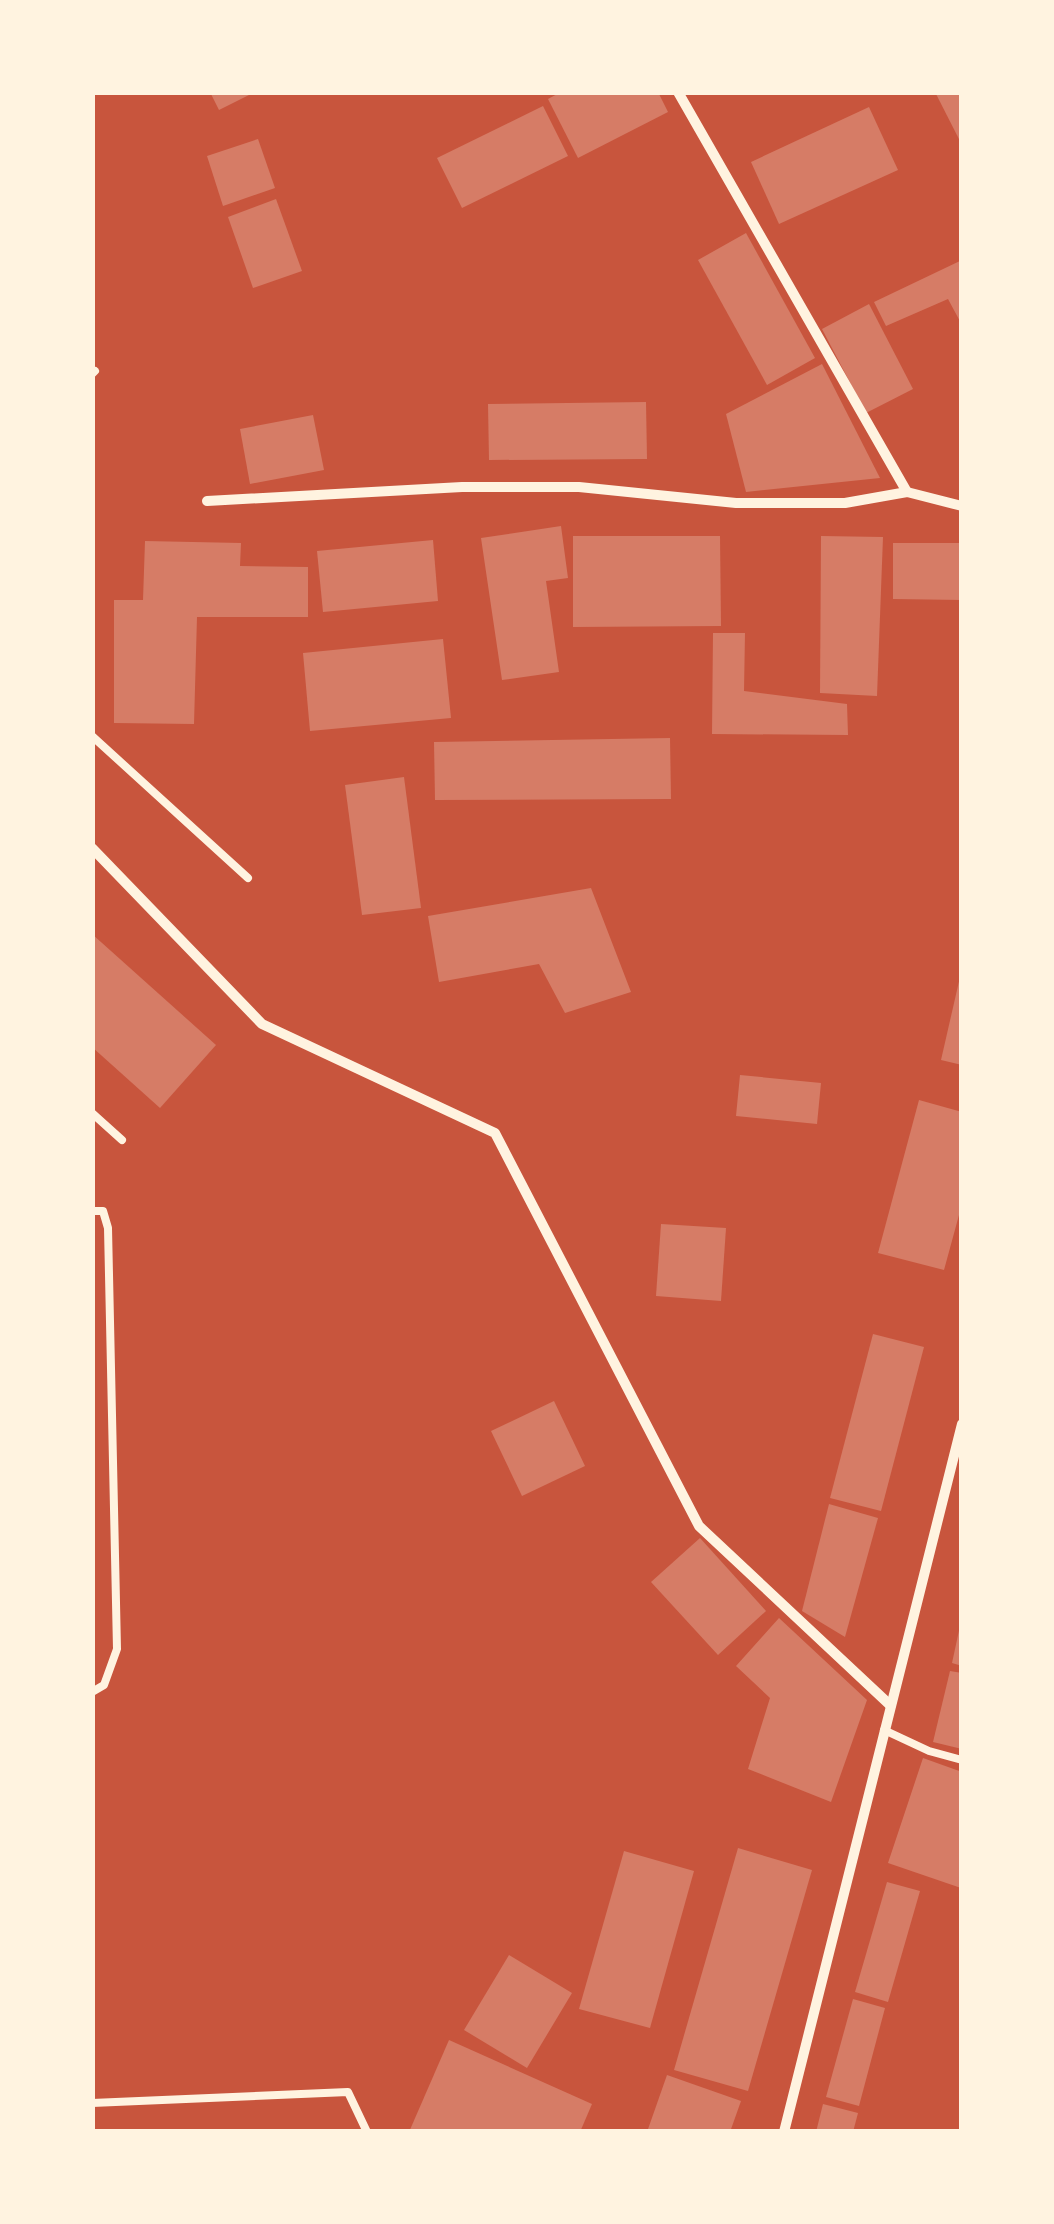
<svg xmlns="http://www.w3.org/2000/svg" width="1054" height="2224" viewBox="0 0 1054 2224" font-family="Barlow,sans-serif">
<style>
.building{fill:#d67c66}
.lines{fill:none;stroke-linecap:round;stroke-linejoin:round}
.service{stroke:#fff3e0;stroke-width:8}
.minor{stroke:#fff3e0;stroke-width:10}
</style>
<rect width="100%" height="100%" fill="#c8553d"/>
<g class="building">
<path d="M210,92H255L219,110Z"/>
<path d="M561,92H658L668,112L578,158L548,99Z"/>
<path d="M935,92H962V145Z"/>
<path d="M543,106L568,156L462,208L437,158Z"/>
<path d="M869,107L898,170L779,224L751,162Z"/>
<path d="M258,139L275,188L223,206L207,156Z"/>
<path d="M276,199L302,271L253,288L228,217Z"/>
<path d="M746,233L815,358L767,385L698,260Z"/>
<path d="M962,260V325L948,299L886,326L874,302Z"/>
<path d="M869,304L913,389L866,413L822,329Z"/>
<path d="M822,364L880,478L746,492L726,414Z"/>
<path d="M646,402L647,459L489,460L488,404Z"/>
<path d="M313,415L324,470L250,484L240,429Z"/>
<path d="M561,526L568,578L546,581L559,672L502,680L481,538Z"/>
<path d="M573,536H720L721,626L573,627Z"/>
<path d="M821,536L883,537L877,696L820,693Z"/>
<path d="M433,540L438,601L323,612L317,551Z"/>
<path d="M145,541L241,543L240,566L308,567V617H197L194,724L114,723V600H143Z"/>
<path d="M893,543H962V600L893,599Z"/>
<path d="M713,633H745L744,691L847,704L848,735L712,734Z"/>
<path d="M443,639L451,718L310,731L303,653Z"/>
<path d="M670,738L671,799L435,800L434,742Z"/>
<path d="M404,777L421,908L362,915L345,785Z"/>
<path d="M591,888L631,992L565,1013L539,964L439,982L428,916Z"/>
<path d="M92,934L216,1045L160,1108L92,1047Z"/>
<path d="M960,977H962V1065L941,1060Z"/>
<path d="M740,1075L821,1083L817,1124L736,1116Z"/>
<path d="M919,1100L962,1112V1204L944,1270L878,1253Z"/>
<path d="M661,1224L726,1228L721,1301L656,1296Z"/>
<path d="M873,1334L924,1347L881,1511L830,1498Z"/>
<path d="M554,1401L585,1466L522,1496L491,1431Z"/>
<path d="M829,1504L878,1518L845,1637L802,1611Z"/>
<path d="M700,1538L766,1611L718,1655L651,1582Z"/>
<path d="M779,1618L867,1700L831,1802L748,1769L770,1698L736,1666Z"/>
<path d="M960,1626H962V1666L952,1663Z"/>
<path d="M950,1671L962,1673V1749L933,1742Z"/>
<path d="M923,1758L962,1772L961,1888L888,1863Z"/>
<path d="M738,1848L812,1870L748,2091L674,2070Z"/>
<path d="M624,1851L694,1871L650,2028L579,2009Z"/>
<path d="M887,1882L920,1891L888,2002L855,1992Z"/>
<path d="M509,1955L572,1993L527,2068L464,2030Z"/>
<path d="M853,1999L885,2008L859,2106L826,2097Z"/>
<path d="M449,2040L592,2104L580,2132H409Z"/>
<path d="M667,2075L741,2101L730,2132H647Z"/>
<path d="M823,2104L858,2113L853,2132H816Z"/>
</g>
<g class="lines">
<g class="service">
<path d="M92,374L95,371"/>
<path d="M92,736L248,878"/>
<path d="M92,1113L122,1140"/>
<path d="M92,1211H103L108,1228L117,1649L104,1685L92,1692"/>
<path d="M884,1730L929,1751L962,1760"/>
<path d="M92,2103L348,2092L367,2132"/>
</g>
<g class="minor">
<path d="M678,92L907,492"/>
<path d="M207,501L462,487H579L736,503H845L907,492L962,506"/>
<path d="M92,848L262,1024L495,1133L699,1526L890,1705"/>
<path d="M784,2132L962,1424"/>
</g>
</g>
<rect width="1054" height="2224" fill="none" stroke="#fff3e0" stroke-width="190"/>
</svg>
